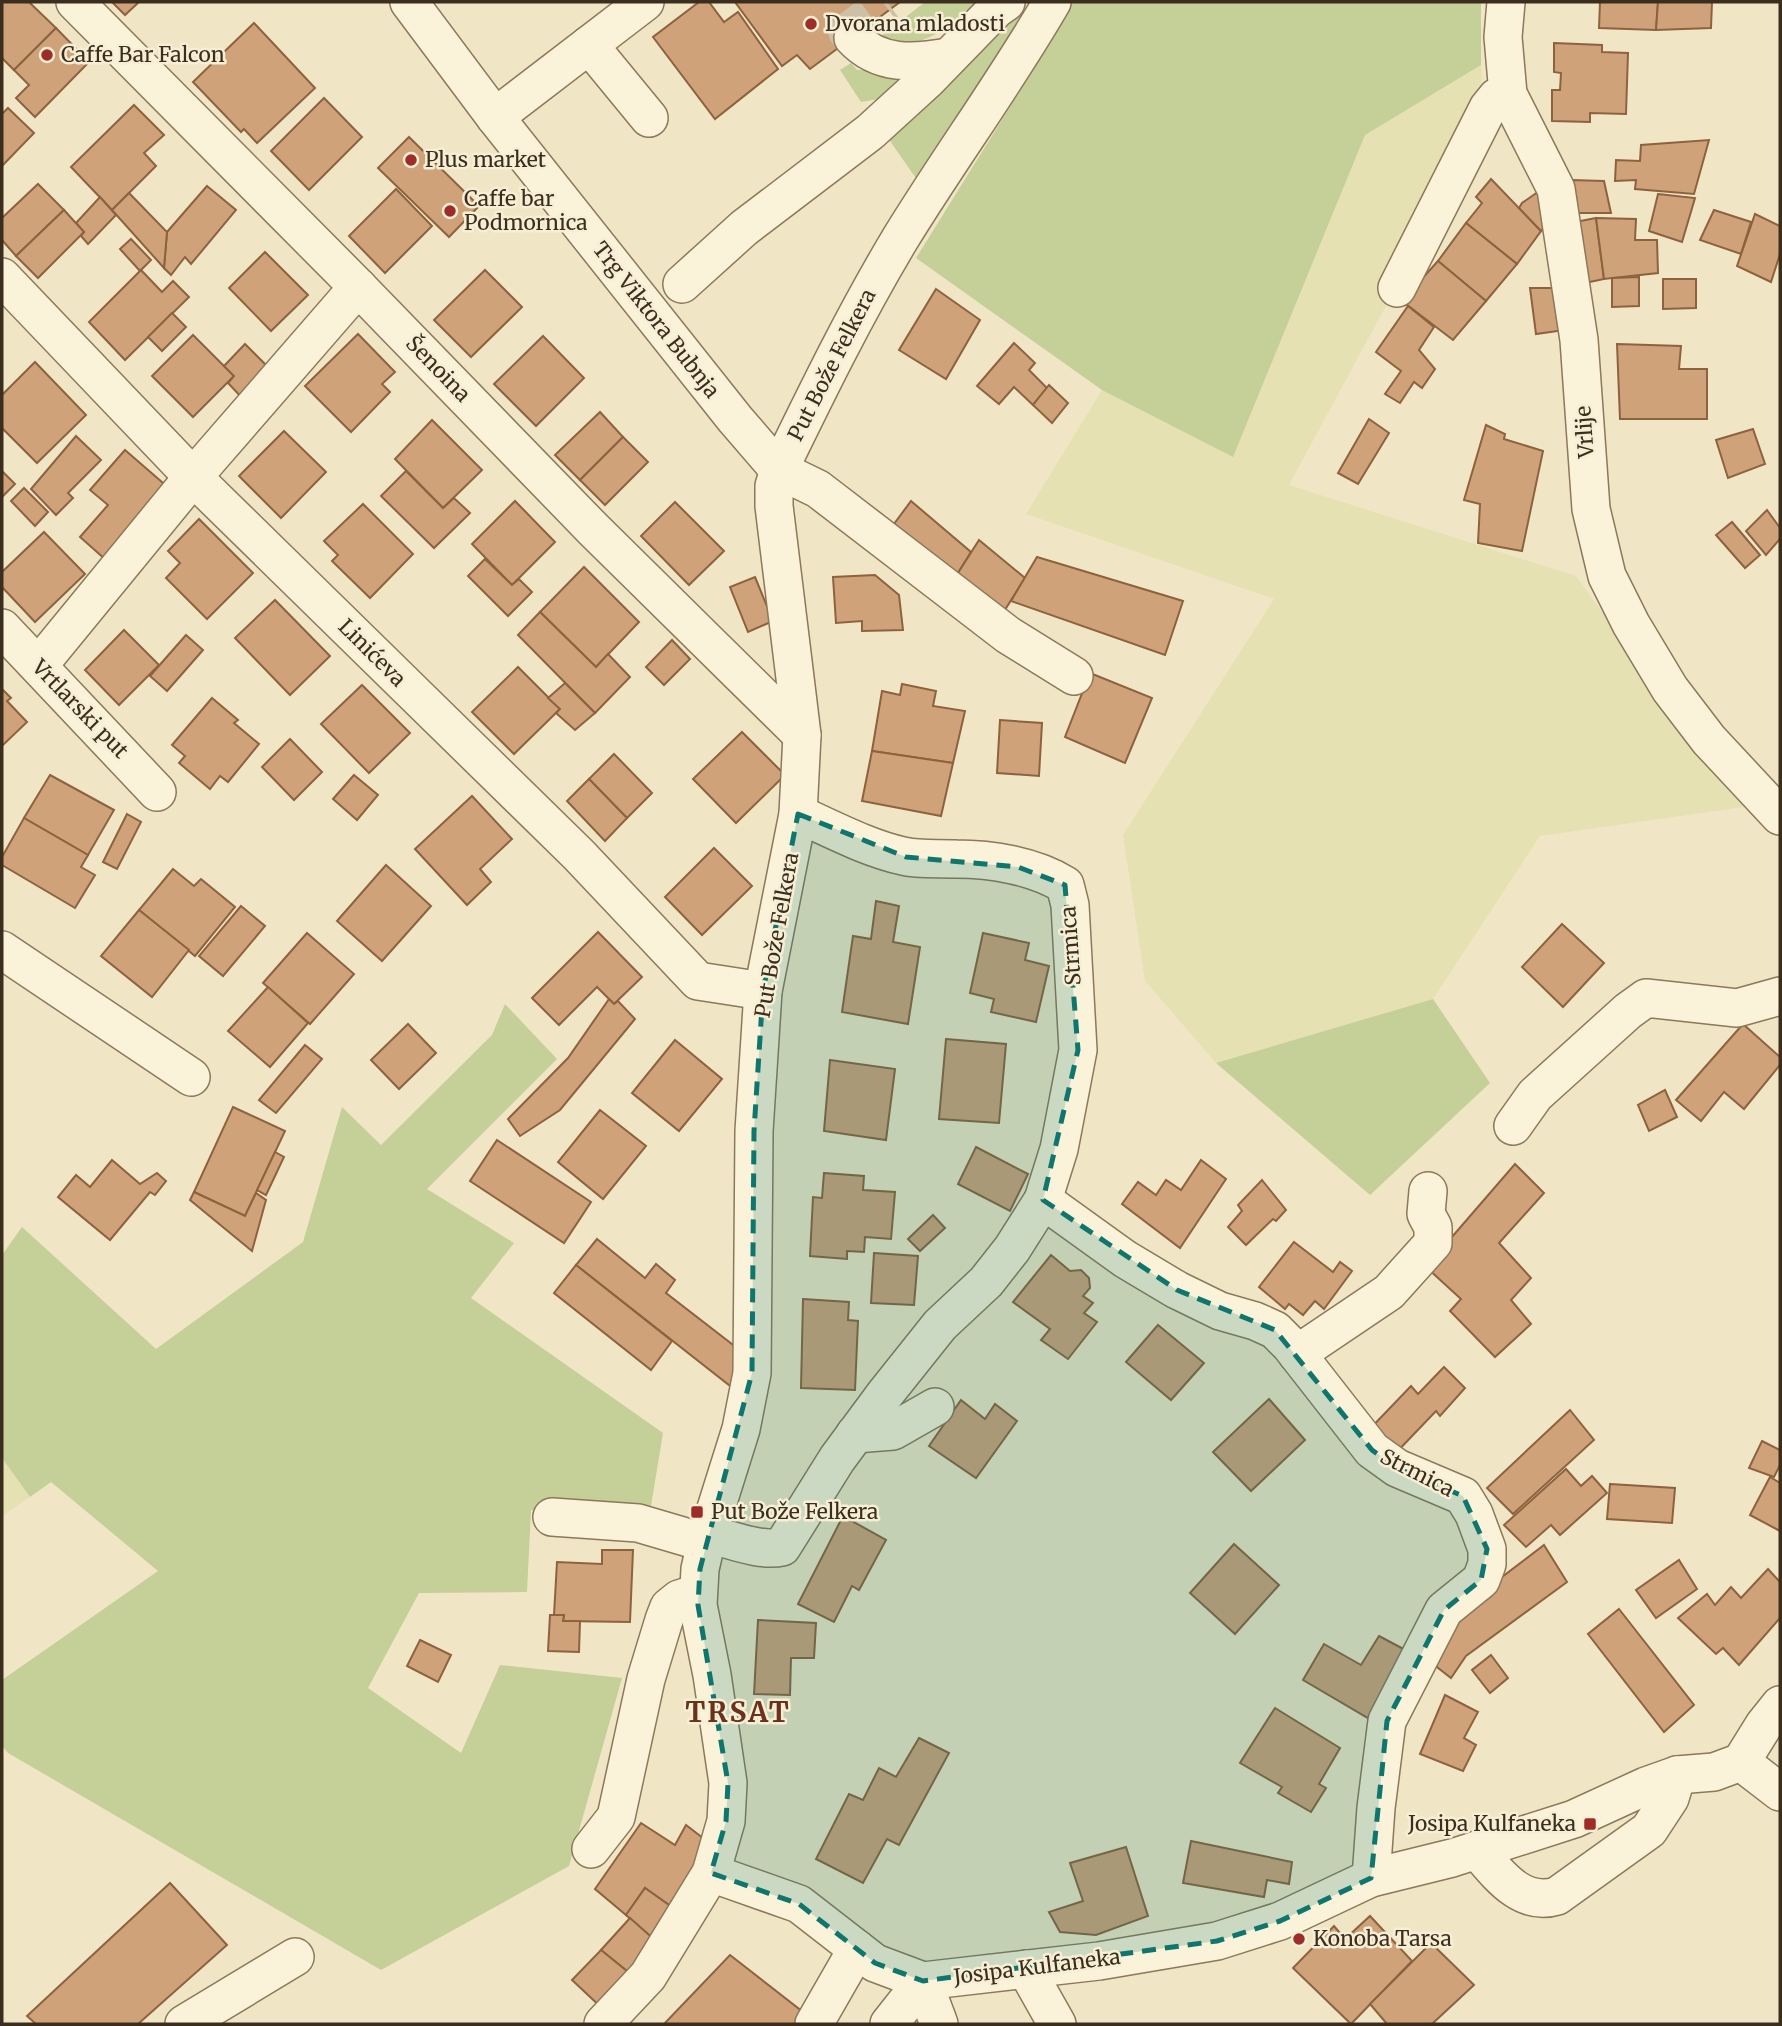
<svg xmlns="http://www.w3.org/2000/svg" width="1782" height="2026" viewBox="0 0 1782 2026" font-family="Merriweather,serif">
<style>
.farmland{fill:#e6e1b2}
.green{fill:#c5cf98}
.building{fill:#d0a279;stroke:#8d623e;stroke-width:2}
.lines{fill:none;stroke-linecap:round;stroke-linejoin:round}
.minor-tunnel{stroke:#ccc1a4;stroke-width:37;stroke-dasharray:37 18;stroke-linecap:butt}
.minor-casing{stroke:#8c785a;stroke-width:40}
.minor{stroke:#faf2d9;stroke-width:37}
.marked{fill:#0f766e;fill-opacity:0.2;stroke:#0f766e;stroke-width:5;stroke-dasharray:14 9;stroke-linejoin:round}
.poi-dot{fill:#9e2d27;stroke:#f7efd5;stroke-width:2.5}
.labels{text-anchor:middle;stroke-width:5;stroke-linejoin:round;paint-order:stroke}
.poi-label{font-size:21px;fill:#3c2e1e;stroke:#f7efd5;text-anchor:start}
.street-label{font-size:21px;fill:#3c2e1e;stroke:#f7efd5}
.district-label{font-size:28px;font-weight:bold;letter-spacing:2px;fill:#6a311c;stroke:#f7efd5}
</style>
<rect width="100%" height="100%" fill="#f0e6c5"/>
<g class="farmland">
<path d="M1481,65L1484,125L1289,485L1576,576L1744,807L1540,836L1433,999L1216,1063L1145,981L1123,835L1274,599L1026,514L1102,390L1233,456L1365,135Z"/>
<path d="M2,1458L30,1497L2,1516Z"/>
</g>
<g class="green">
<path d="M925,2H978C956,19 934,43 904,43C895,43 885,41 876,40Z"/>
<path d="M1071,2H1481V65L1365,135L1233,457L1102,390L916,258L1059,28Z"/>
<path d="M1033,6L920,184L883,131L989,43L1016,16Z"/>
<path d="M851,63L857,70C875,69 888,76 904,84L879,99L861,102L840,70Z"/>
<path d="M1433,999L1490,1083L1370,1195L1216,1063Z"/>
<path d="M505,1004L557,1059L427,1189L514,1243L471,1298L663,1433L647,1530L531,1510L527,1592L419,1593L368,1688L461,1753L500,1665L622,1678L569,1866L381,1970L8,1753L2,1746V1680L158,1571L51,1482L30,1497L2,1458V1255L22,1227L156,1349L303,1242L342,1107L381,1145L492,1035Z"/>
</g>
<g class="building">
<path d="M2,2H29L56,28L14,70L2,58Z"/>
<path d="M112,2H139L125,15Z"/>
<path d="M699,2H709L724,22L738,12L778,69L715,119L653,37Z"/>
<path d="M735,2H900L810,69L797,55L782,66Z"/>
<path d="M1600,2H1658L1656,30L1599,28Z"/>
<path d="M1658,2H1712L1711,28L1656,30Z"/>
<path d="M254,23L315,88L257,143L244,129L241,132L193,82Z"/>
<path d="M56,28L89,62L35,117L16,98L29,85L14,70Z"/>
<path d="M1554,43L1602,45V52L1628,53L1626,114L1590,113V122L1552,121V90H1560L1561,73L1554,72Z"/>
<path d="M324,98L362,137L309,190L271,151Z"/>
<path d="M134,105L164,135L144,153L156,166L112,210L71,167Z"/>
<path d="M8,108L34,133L2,166V114Z"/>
<path d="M409,137L479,206L449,237L378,168Z"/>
<path d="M1709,140L1694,194L1635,189L1636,180L1615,181L1616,160L1640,161L1641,145Z"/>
<path d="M1491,179L1541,231L1517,264L1466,223L1482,203L1476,197Z"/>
<path d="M1571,180L1604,181L1611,213H1578Z"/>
<path d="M38,184L64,210L16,256L2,240V218Z"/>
<path d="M207,186L236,210L191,264L185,257L171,275L164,268L167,232Z"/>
<path d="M396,189L432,226L385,273L349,236Z"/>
<path d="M1542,189L1552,217L1541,231L1519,208L1522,203Z"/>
<path d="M129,193L167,232L164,268L112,210Z"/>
<path d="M1658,194L1695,198L1682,242L1649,231Z"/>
<path d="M100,197L116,215L88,244L81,236L84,232L76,223Z"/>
<path d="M64,210L84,232L38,278L16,256Z"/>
<path d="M1714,210L1751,222L1741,254L1700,240Z"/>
<path d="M1755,214L1780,226V254L1771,282L1737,266Z"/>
<path d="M1596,218L1604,279L1580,284L1570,223Z"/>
<path d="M1596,218L1636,219L1635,240H1657L1658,273L1604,279Z"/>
<path d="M1466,223L1517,264L1486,301L1438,261Z"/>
<path d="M131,239L151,260L140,271L120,249Z"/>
<path d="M265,252L308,295L271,331L229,288Z"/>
<path d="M1438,261L1486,301L1453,340L1402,301Z"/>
<path d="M141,270L162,292L173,281L189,297L125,360L89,322Z"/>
<path d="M485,270L522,307L471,357L434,320Z"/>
<path d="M1639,277V306L1612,307V278Z"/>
<path d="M1663,279H1696V308L1663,309Z"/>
<path d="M1530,288H1562L1565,330L1536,334Z"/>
<path d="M936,289L980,320L946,379L899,350Z"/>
<path d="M1408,306L1434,327L1419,350L1435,369L1422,388L1414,382L1400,403L1385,394L1401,371L1376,352Z"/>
<path d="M172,313L186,327L162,351L148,337Z"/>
<path d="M358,334L395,372L382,384L390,392L351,432L305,386Z"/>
<path d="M193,335L234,376L193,417L152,376Z"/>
<path d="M543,336L584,378L536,426L494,384Z"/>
<path d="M1014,343L1035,363L1029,370L1047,388L1033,405L1014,387L999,404L977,386Z"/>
<path d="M245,344L272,371L244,400L228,383L234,376L224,366Z"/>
<path d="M1617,344L1681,346L1679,369H1707V419H1620Z"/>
<path d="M35,362L86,415L37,463L2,428V395Z"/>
<path d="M1049,385L1068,403L1052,423L1033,405Z"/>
<path d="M600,412L623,437L580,480L555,455Z"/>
<path d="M1369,419L1389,433L1358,484L1338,473Z"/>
<path d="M432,420L482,470L443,508L395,459Z"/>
<path d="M1486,425L1505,434L1504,439L1543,451L1522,551L1478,543L1480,504L1464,500Z"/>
<path d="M1753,429L1765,464L1728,478L1716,440Z"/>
<path d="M284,431L326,472L281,518L239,476Z"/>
<path d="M76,436L101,460L68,493L73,498L56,515L31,489Z"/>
<path d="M623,437L648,462L605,505L580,480Z"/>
<path d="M125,450L177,495L115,568L80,537L108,505L90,490Z"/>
<path d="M2,471L15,484L2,497Z"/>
<path d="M406,471L443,508L454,498L470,513L434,548L381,496Z"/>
<path d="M24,488L48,512L35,526L11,501Z"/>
<path d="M515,501L555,542L512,585L472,544Z"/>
<path d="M911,501L971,552L951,584L888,532Z"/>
<path d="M675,502L724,551L689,585L641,536Z"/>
<path d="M363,504L413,554L370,598L332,561L338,555L324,541Z"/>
<path d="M1767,510L1780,528V539L1766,555L1746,531Z"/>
<path d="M199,519L253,573L207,619L166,578L180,563L168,551Z"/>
<path d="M1732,522L1760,555L1745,568L1716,535Z"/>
<path d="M44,532L85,574L35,622L2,587V572Z"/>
<path d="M979,540L1025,578L998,621L951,584Z"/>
<path d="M1037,557L1183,601L1165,655L1011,601Z"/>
<path d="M485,559L512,585L519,579L532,592L508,616L468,576Z"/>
<path d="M584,567L639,622L596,667L540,612Z"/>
<path d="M875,575L899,595L903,630L862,631V621L836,623L833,577Z"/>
<path d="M755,577L773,621L748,632L730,587Z"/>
<path d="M275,600L330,656L290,695L235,638Z"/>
<path d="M540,612L596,667L608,654L630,677L595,713L518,635Z"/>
<path d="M124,630L159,665L119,705L85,670Z"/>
<path d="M186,635L203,650L167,691L150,676Z"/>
<path d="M672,640L690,659L664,685L646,667Z"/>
<path d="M518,667L560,709L514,754L472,712Z"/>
<path d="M1090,673L1152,698L1125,763L1065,737Z"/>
<path d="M565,683L595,713L575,730L556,713L560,709L548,698Z"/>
<path d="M902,684L936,691L933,706L965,711L953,763L872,751L882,691L900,695Z"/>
<path d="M362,685L410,733L369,773L321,724Z"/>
<path d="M2,689L11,698L7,701L27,722L2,746Z"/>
<path d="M212,698L238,720L234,723L259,744L228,782L220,776L210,789L179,763L185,756L172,745Z"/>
<path d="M1000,720L1042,723L1039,776L997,773Z"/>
<path d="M742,732L785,775L736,823L693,779Z"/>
<path d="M290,739L322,772L294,800L262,767Z"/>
<path d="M872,751L953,763L941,816L862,801Z"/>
<path d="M614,754L652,793L627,818L589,779Z"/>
<path d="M50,775L114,810L88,855L24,818Z"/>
<path d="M354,775L378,795L357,820L333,799Z"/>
<path d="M589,779L627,818L605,841L567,801Z"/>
<path d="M472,796L512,839L480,869L491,882L467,905L415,849Z"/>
<path d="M127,814L141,822L117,869L103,862Z"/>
<path d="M24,818L88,855L81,867L95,875L75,908L2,865V857Z"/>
<path d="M714,848L752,886L702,935L665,897Z"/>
<path d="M386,865L431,906L382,961L337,921Z"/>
<path d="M173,869L194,886L201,879L235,907L195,956L139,910Z"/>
<path d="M876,901L899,906L893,942L920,947L908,1024L842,1012L853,936L871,939Z"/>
<path d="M241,906L265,926L223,976L199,956Z"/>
<path d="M139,910L189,950L152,997L101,956Z"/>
<path d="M1562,924L1604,963L1563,1007L1522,967Z"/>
<path d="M598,932L642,977L614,1004L597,987L559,1025L532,998Z"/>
<path d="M307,933L354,974L310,1024L263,983Z"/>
<path d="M983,933L1029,943L1025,960L1049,966L1036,1022L991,1012L994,999L970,993Z"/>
<path d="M268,987L308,1023L270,1067L228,1031Z"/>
<path d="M609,999L614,1004L618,1001L635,1019L560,1110L520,1136L508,1119L568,1058Z"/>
<path d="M408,1024L436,1053L399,1089L371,1060Z"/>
<path d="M1743,1024L1780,1057V1065L1744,1109L1724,1092L1701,1121L1676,1100Z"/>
<path d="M946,1039L1006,1044L999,1123L939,1119Z"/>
<path d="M675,1040L722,1079L679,1131L632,1093Z"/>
<path d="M305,1045L322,1059L276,1113L259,1100Z"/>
<path d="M830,1060L895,1069L886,1140L824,1131Z"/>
<path d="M1665,1090L1677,1117L1649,1131L1638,1105Z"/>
<path d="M233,1107L285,1131L245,1216L194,1192Z"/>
<path d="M600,1110L646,1146L603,1199L558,1162Z"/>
<path d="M497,1140L591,1202L564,1243L470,1181Z"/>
<path d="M976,1147L1028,1174L1010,1211L958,1184Z"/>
<path d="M275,1152L284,1157L266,1195L257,1190Z"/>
<path d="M112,1160L140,1184L157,1173L166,1181L155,1195L150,1192L110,1240L58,1197L76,1175L90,1187Z"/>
<path d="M1201,1160L1226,1179L1180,1248L1122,1204L1138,1182L1156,1195L1166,1180L1181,1190Z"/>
<path d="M1515,1164L1544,1193L1499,1243L1531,1278L1511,1300L1531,1324L1495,1357L1450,1311L1461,1299L1426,1267Z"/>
<path d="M824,1173L864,1176L863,1190L895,1192L891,1239L865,1237L864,1252L847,1251V1259L810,1256L813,1197L822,1198Z"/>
<path d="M1262,1180L1286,1210L1276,1221L1273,1219L1246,1245L1228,1227L1242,1211L1238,1205Z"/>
<path d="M194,1192L245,1216L256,1193L266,1200L252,1251L190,1200Z"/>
<path d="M933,1215L945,1228L920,1251L908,1239Z"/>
<path d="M597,1239L645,1278L656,1264L675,1280L666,1293L737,1348L734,1389L576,1265Z"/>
<path d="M1294,1242L1333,1272L1340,1262L1352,1271L1324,1309L1315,1301L1303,1315L1289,1304L1285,1309L1259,1287Z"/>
<path d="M874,1253L918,1256L914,1305L871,1303Z"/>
<path d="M1051,1255L1070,1271L1081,1270L1089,1278L1090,1288L1083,1296L1093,1303L1084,1313L1097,1322L1068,1359L1041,1340L1050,1329L1013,1302Z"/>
<path d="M576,1265L672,1341L651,1370L554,1293Z"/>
<path d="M803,1299L849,1302L848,1320L858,1321L855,1390L801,1388Z"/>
<path d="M1158,1325L1204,1363L1171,1400L1126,1362Z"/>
<path d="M1444,1367L1465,1388L1440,1416L1436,1411L1391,1458L1365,1434L1411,1386L1418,1394Z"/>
<path d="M1269,1399L1305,1440L1251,1491L1213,1452Z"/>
<path d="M961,1400L985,1419L995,1404L1017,1421L976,1478L929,1446Z"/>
<path d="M1570,1410L1594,1440L1513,1514L1487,1488Z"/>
<path d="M1762,1441L1780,1450V1465L1774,1477L1749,1468Z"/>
<path d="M1566,1469L1581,1486L1592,1476L1607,1493L1560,1535L1551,1525L1526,1547L1504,1525Z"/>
<path d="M1770,1477L1780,1483V1531L1750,1515Z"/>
<path d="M1610,1484L1675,1488L1672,1523L1607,1519Z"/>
<path d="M843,1516L886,1540L859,1590L852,1586L834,1622L798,1604Z"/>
<path d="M1234,1544L1279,1585L1235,1634L1190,1593Z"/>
<path d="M1544,1545L1567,1582L1466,1656L1451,1678L1424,1657L1440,1624Z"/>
<path d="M602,1550H633L630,1622L563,1621L564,1615H554L557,1562L602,1564Z"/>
<path d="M1679,1560L1697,1589L1656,1618L1636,1590Z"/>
<path d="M1768,1569L1780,1582V1618L1739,1665L1723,1648L1716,1654L1678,1618L1707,1594L1715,1605L1731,1587L1741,1598Z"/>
<path d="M1619,1609L1694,1705L1664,1732L1588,1634Z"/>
<path d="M550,1615H564L563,1621H580L579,1652L548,1651Z"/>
<path d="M758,1620L816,1623L814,1658H791L790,1695L754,1694Z"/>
<path d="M1379,1636L1411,1653L1373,1721L1303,1680L1324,1644L1361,1665Z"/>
<path d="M420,1640L451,1655L438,1682L407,1666Z"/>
<path d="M1491,1655L1508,1678L1490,1693L1472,1670Z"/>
<path d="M1445,1695L1478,1712L1464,1738L1476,1745L1463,1771L1420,1754Z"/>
<path d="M1275,1708L1340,1748L1319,1784L1326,1788L1311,1812L1278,1793L1282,1787L1240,1763Z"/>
<path d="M919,1738L949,1753L899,1845L887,1839L863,1883L816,1859L849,1794L863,1800L879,1768L896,1777Z"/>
<path d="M641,1823L675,1845L686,1825L712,1845L676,1910L645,1888L626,1915L595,1889Z"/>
<path d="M1191,1841L1292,1862L1289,1884L1267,1880L1264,1897L1183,1883Z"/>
<path d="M1126,1847L1148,1916L1096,1935L1060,1932L1049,1912L1083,1901L1070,1863Z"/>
<path d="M170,1883L227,1945L138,2024H36L27,2016Z"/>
<path d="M645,1888L676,1910L658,1943L626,1915Z"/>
<path d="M1370,1916L1412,1961L1351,2024L1293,1968L1334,1926L1345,1939Z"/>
<path d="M630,1918L658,1943L633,1976L601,1950Z"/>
<path d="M1431,1943L1474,1985L1432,2024H1387L1370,2004Z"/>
<path d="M601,1950L633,1976L604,2010L572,1980Z"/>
<path d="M730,1955L803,2012L794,2024H664Z"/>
</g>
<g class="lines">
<path class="minor-tunnel" d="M853,38L847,32L887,2"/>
<g class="minor-casing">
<g id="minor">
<path d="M75,2L358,287L593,529L802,735"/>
<path d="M409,2L495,117L735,419L779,470L818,489L1008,635L1074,676"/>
<path d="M1506,2L1503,37L1508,94L1556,189L1579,340L1591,509L1607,576L1631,624L1670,689L1709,740L1780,816"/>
<path d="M853,38C879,66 914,63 949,57"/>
<path d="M589,45L649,118"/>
<path d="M495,117L645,2"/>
<path d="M2,277L193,477L579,855L698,981L763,991"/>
<path d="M682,284L744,228L870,132L927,80L996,9L1006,2"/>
<path d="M1397,288L1488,108L1497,97L1508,94"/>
<path d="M2,628L157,792"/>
<path d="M39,665L193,477L358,287"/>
<path d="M2,950L191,1077"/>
<path d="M1513,1126L1535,1095L1628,1011L1646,998L1737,1008L1780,996"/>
<path d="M1043,1200L1125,1259L1177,1290L1220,1311L1255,1321L1275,1330L1290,1345L1372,1450L1397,1468L1463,1496L1474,1514L1487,1549V1564L1481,1580L1444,1610L1387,1721L1376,1808L1371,1878"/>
<path d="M1297,1354L1389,1292L1433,1243V1227L1426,1214L1428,1191"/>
<path d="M855,1434L893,1431L935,1407"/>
<path d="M552,1517L638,1523L706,1543"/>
<path d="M708,1534C730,1539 760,1552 782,1547L837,1459L885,1394L940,1325L986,1282L1012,1249L1043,1200L1059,1149L1078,1050L1070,905L1065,885C1034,866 992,859 956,859C939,858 919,860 903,856C867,848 832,829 798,814"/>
<path d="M1741,1762L1764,1725L1780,1705"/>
<path d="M1741,1762L1780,1792"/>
<path d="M591,1849L616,1817L646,1679L664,1620L669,1607L679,1599L698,1593"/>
<path d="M1477,1850C1498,1874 1521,1907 1557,1896L1649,1830L1670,1798L1677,1775"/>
<path d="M711,1873L799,1904L875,1963L923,1981L1099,1961L1217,1941L1280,1921L1371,1878L1452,1858L1574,1819L1646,1786L1677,1775L1714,1772L1741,1762"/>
<path d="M1026,1969L1057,2024"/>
<path d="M923,1981L939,2024"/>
<path d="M184,2024L295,1957"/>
<path d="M603,2024L648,1976L711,1873L726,1821L728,1783L712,1675L698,1605L700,1569L708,1534L741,1429L752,1373L754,1131L763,991L798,814L802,735L774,506V486L779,470C817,392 855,314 900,239C949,159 1005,83 1052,2"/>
<path d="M814,2024L857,1949"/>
<path d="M889,2024L923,1981"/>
</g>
</g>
<use href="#minor" class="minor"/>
</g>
<path class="marked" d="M798,814L906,857L1018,867L1065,885L1078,1050L1043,1200L1177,1290L1275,1330L1372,1450L1397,1468L1463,1496L1487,1549L1481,1580L1444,1610L1387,1721L1371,1878L1280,1921L1217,1941L923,1981L875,1963L799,1904L711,1873L726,1821L728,1783L698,1605L700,1569L752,1373L754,1131L763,991Z"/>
<g class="poi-dot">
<circle cx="811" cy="24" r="7"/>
<circle cx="47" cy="55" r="7"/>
<circle cx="411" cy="160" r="7"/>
<circle cx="450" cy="211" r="7"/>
<rect x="690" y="1505" width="14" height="14" rx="3.5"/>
<rect x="1583" y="1817" width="14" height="14" rx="3.5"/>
<circle cx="1299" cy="1939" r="7"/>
</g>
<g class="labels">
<g class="poi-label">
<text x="825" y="31">Dvorana mladosti</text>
<text x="61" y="62">Caffe Bar Falcon</text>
<text x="425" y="167">Plus market</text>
<text x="464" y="206">Caffe bar<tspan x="464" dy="24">Podmornica</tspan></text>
<text x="711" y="1519">Put Bože Felkera</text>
<text x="1576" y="1831" text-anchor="end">Josipa Kulfaneka</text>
<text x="1313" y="1946">Konoba Tarsa</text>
</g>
<g class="street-label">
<text transform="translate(656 320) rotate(52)" y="7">Trg Viktora Bubnja</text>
<text transform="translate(832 365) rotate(-63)" y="7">Put Bože Felkera</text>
<text transform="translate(438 369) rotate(46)" y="7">Šenoina</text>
<text transform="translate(1585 432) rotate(-94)" y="7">Vrlije</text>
<text transform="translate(372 653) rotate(45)" y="7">Linićeva</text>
<text transform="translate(80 709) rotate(46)" y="7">Vrtlarski put</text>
<text transform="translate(777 935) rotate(-80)" y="7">Put Bože Felkera</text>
<text transform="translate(1071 946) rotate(-94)" y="7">Strmica</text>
<text transform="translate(1417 1473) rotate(27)" y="7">Strmica</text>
<text transform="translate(1037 1967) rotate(-7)" y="7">Josipa Kulfaneka</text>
</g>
<g class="district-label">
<text x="738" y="1722">TRSAT</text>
</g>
</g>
<rect width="1782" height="2026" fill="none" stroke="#3c2e1e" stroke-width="7"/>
</svg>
